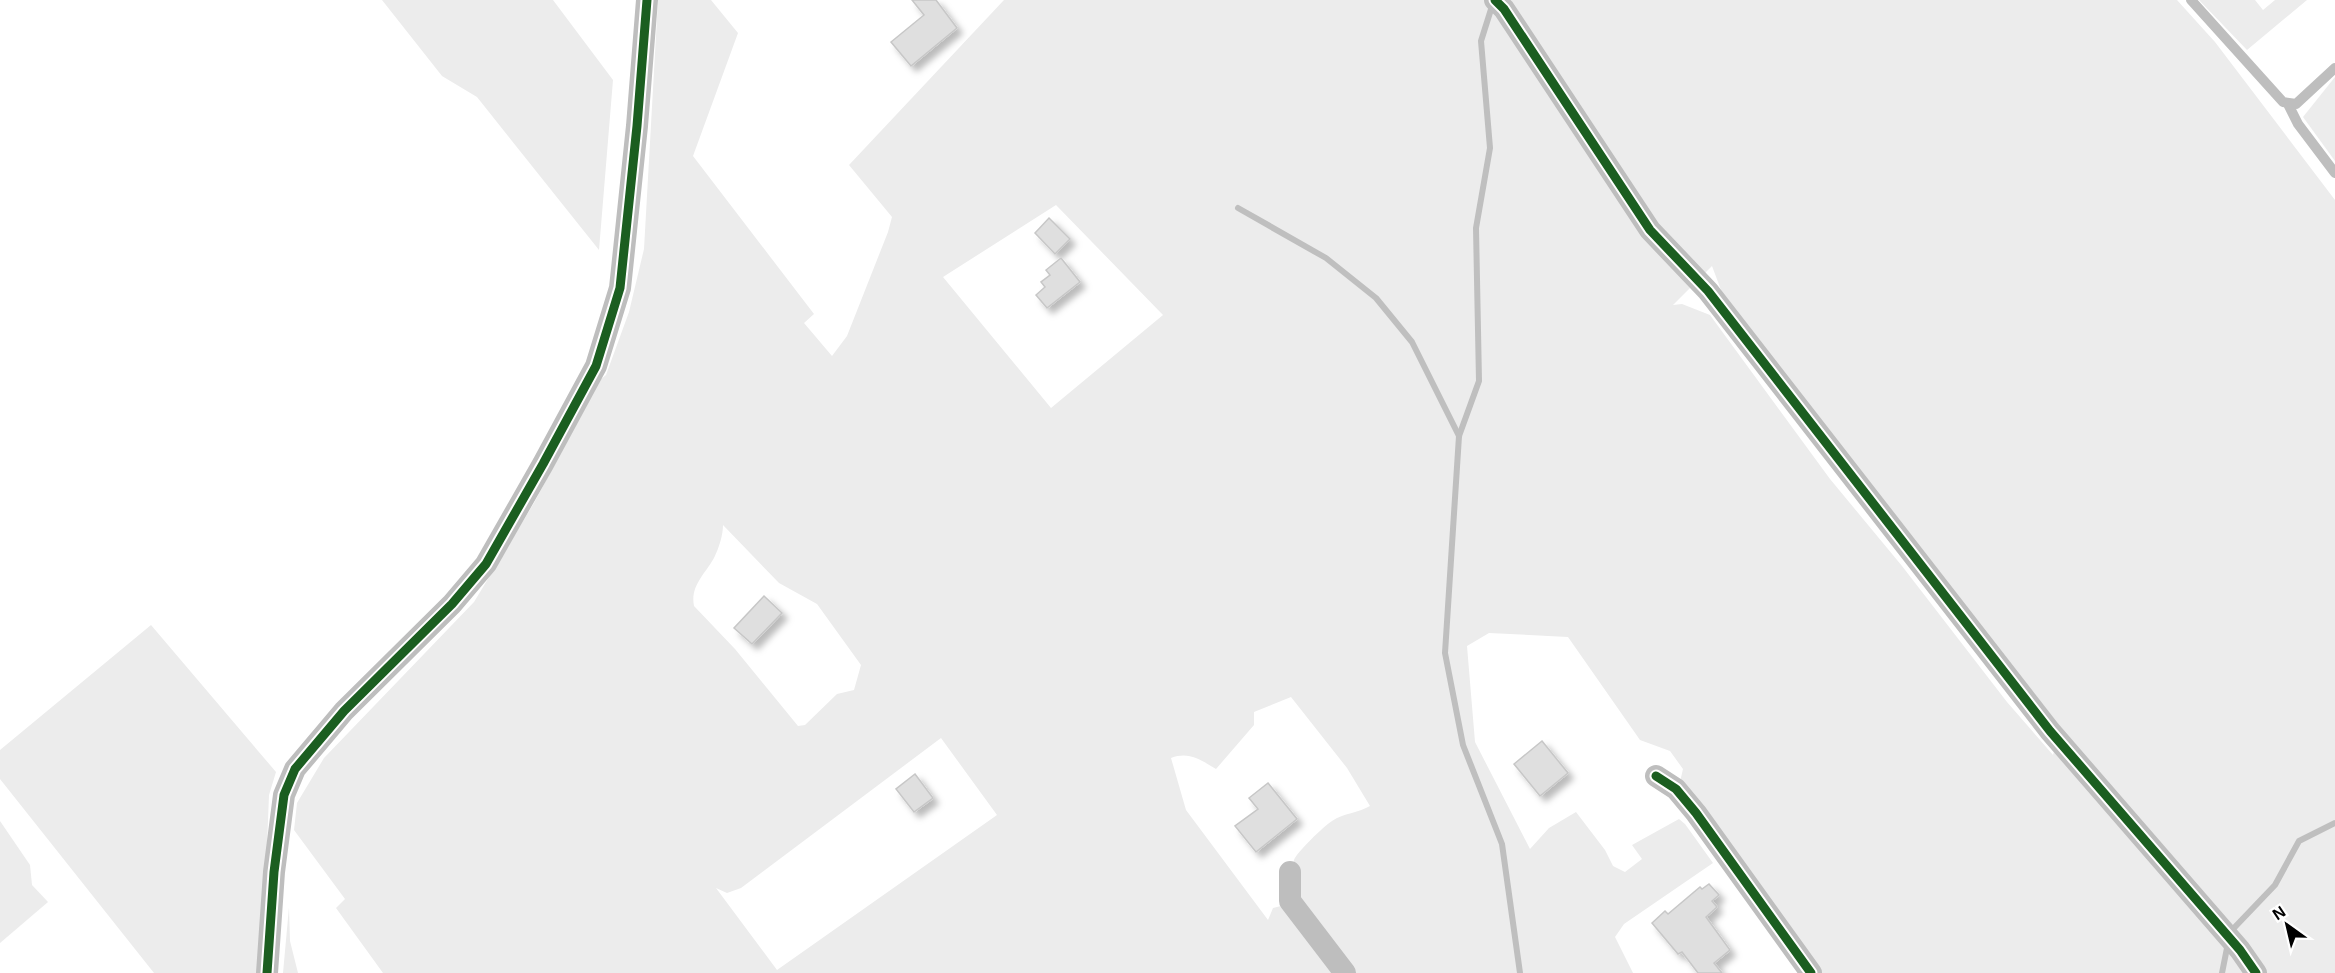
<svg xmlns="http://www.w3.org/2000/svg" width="2335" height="973" viewBox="0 0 2335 973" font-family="Helvetica,sans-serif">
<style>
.green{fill:#ececec;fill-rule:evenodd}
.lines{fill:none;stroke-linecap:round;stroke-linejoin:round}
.stream{stroke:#bfbfbf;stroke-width:6}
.building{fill:#dfdfdf;stroke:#c7c7c7;stroke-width:1.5;filter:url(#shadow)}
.service{stroke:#bebebe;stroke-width:10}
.minor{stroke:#bebebe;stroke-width:22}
.cycleway-casing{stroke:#fff;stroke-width:13}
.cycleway{stroke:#1b5e20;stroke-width:9}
</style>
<defs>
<filter id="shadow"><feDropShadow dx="5.5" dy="5.5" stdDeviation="3" flood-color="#0004"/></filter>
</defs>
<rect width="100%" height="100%" fill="#fff"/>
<g class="green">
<path d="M382,0H553L613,80L599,250L477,97L442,76Z"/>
<path d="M658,0H711L738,33L693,156L814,314L804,323L832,356L847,336L888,232L892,217L849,165L1004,0H2177L2215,42L2335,200V973H1815L1679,786L1683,769L1670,751L1640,740L1568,637L1489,633L1467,646L1475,742L1530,849L1549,828L1576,812L1605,850L1613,866L1625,872L1642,859L1632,845L1679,819L1685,824L1713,863L1624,924L1615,937L1633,973H1348C1331,948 1285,891 1294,860C1297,852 1324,826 1332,821C1344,813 1358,813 1370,806L1347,768L1291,697L1254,712V725L1216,769C1201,760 1189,751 1171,758L1186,810L1268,920L1273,908L1285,905L1334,973H383L336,908L345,899L294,830L297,803L324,758L474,602L534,503L600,380L606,375L629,312L644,249ZM1056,205L1163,315L1051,408L943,277ZM1712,266L1727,306L1760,342L2061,728L2053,755L2007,702L1902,566L1830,479L1710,315L1682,304L1673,305ZM723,525L779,583L817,604L861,665L854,690L837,694L805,725L798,726L735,649L694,606C690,586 705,574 714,558C719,548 723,535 723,525ZM941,738L997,815L777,970L716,888L727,893L741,888Z"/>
<path d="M2199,0H2255L2263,10L2275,0H2307L2247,50Z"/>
<path d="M2335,77V161L2303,117Z"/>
<path d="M151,625L276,772L269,795L262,973H154L0,779V750Z"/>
<path d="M0,821L30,865L32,885L48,902L0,943Z"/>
<path d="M289,907L290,941L298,973H283Z"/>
</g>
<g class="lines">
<g class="stream">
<path d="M1493,3L1481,41L1490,148L1476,228L1479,381L1459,436L1445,653L1463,745L1502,844L1520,973"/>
<path d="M1238,208L1326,258L1376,298L1412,342L1459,436"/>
<path d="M2233,929L2275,885L2299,841L2335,823"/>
<path d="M2222,973L2227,948"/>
</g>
</g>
<g class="building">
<path d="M912,0H936L957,28L911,66L891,42L924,15Z"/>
<path d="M1049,218L1070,239L1055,254L1035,233Z"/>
<path d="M1061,258L1080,282L1047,308L1036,295L1045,287L1041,282L1050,275L1046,270Z"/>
<path d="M764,596L782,613L752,644L734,628Z"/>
<path d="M1542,741L1568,773L1540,796L1514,764Z"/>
<path d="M915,774L933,798L914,812L896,789Z"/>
<path d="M1268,783L1297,819L1256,852L1235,826L1258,809L1249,798Z"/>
<path d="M1709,884L1719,895L1712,901L1717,907L1706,917L1730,950L1714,963L1722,973H1698L1682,952L1678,954L1652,923L1665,911L1668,914L1700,887L1702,889Z"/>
</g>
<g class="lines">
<g class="service">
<path d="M2191,0L2283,102L2296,104L2335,68"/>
<path d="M2288,104L2298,124L2335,173"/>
</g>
<g class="minor">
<path d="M1495,0L1504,9L1650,230L1708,291L2050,731L2240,950L2256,973"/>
<path d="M1656,776L1676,789L1696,813L1811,973"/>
<path d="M1290,872V901L1345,973"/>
<path d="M267,973L274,872L284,795L295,769L344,711L452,604L486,564L543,464L596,366L620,288L637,126L647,0"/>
</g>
<g class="cycleway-casing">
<g id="cycleway">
<path d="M1495,0L1504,9L1650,230L1708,291L2050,731L2240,950L2256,973"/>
<path d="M1656,776L1676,789L1696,813L1811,973"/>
<path d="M267,973L274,872L284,795L295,769L344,711L452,604L486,564L543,464L596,366L620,288L637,126L647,0"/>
</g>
</g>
<use href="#cycleway" class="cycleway"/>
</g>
<g transform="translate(2287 925) rotate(326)" stroke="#ffffff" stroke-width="4.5" paint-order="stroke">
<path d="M0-4.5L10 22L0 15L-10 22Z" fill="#000000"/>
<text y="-9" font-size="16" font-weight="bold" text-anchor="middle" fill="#000000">N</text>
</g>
</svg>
